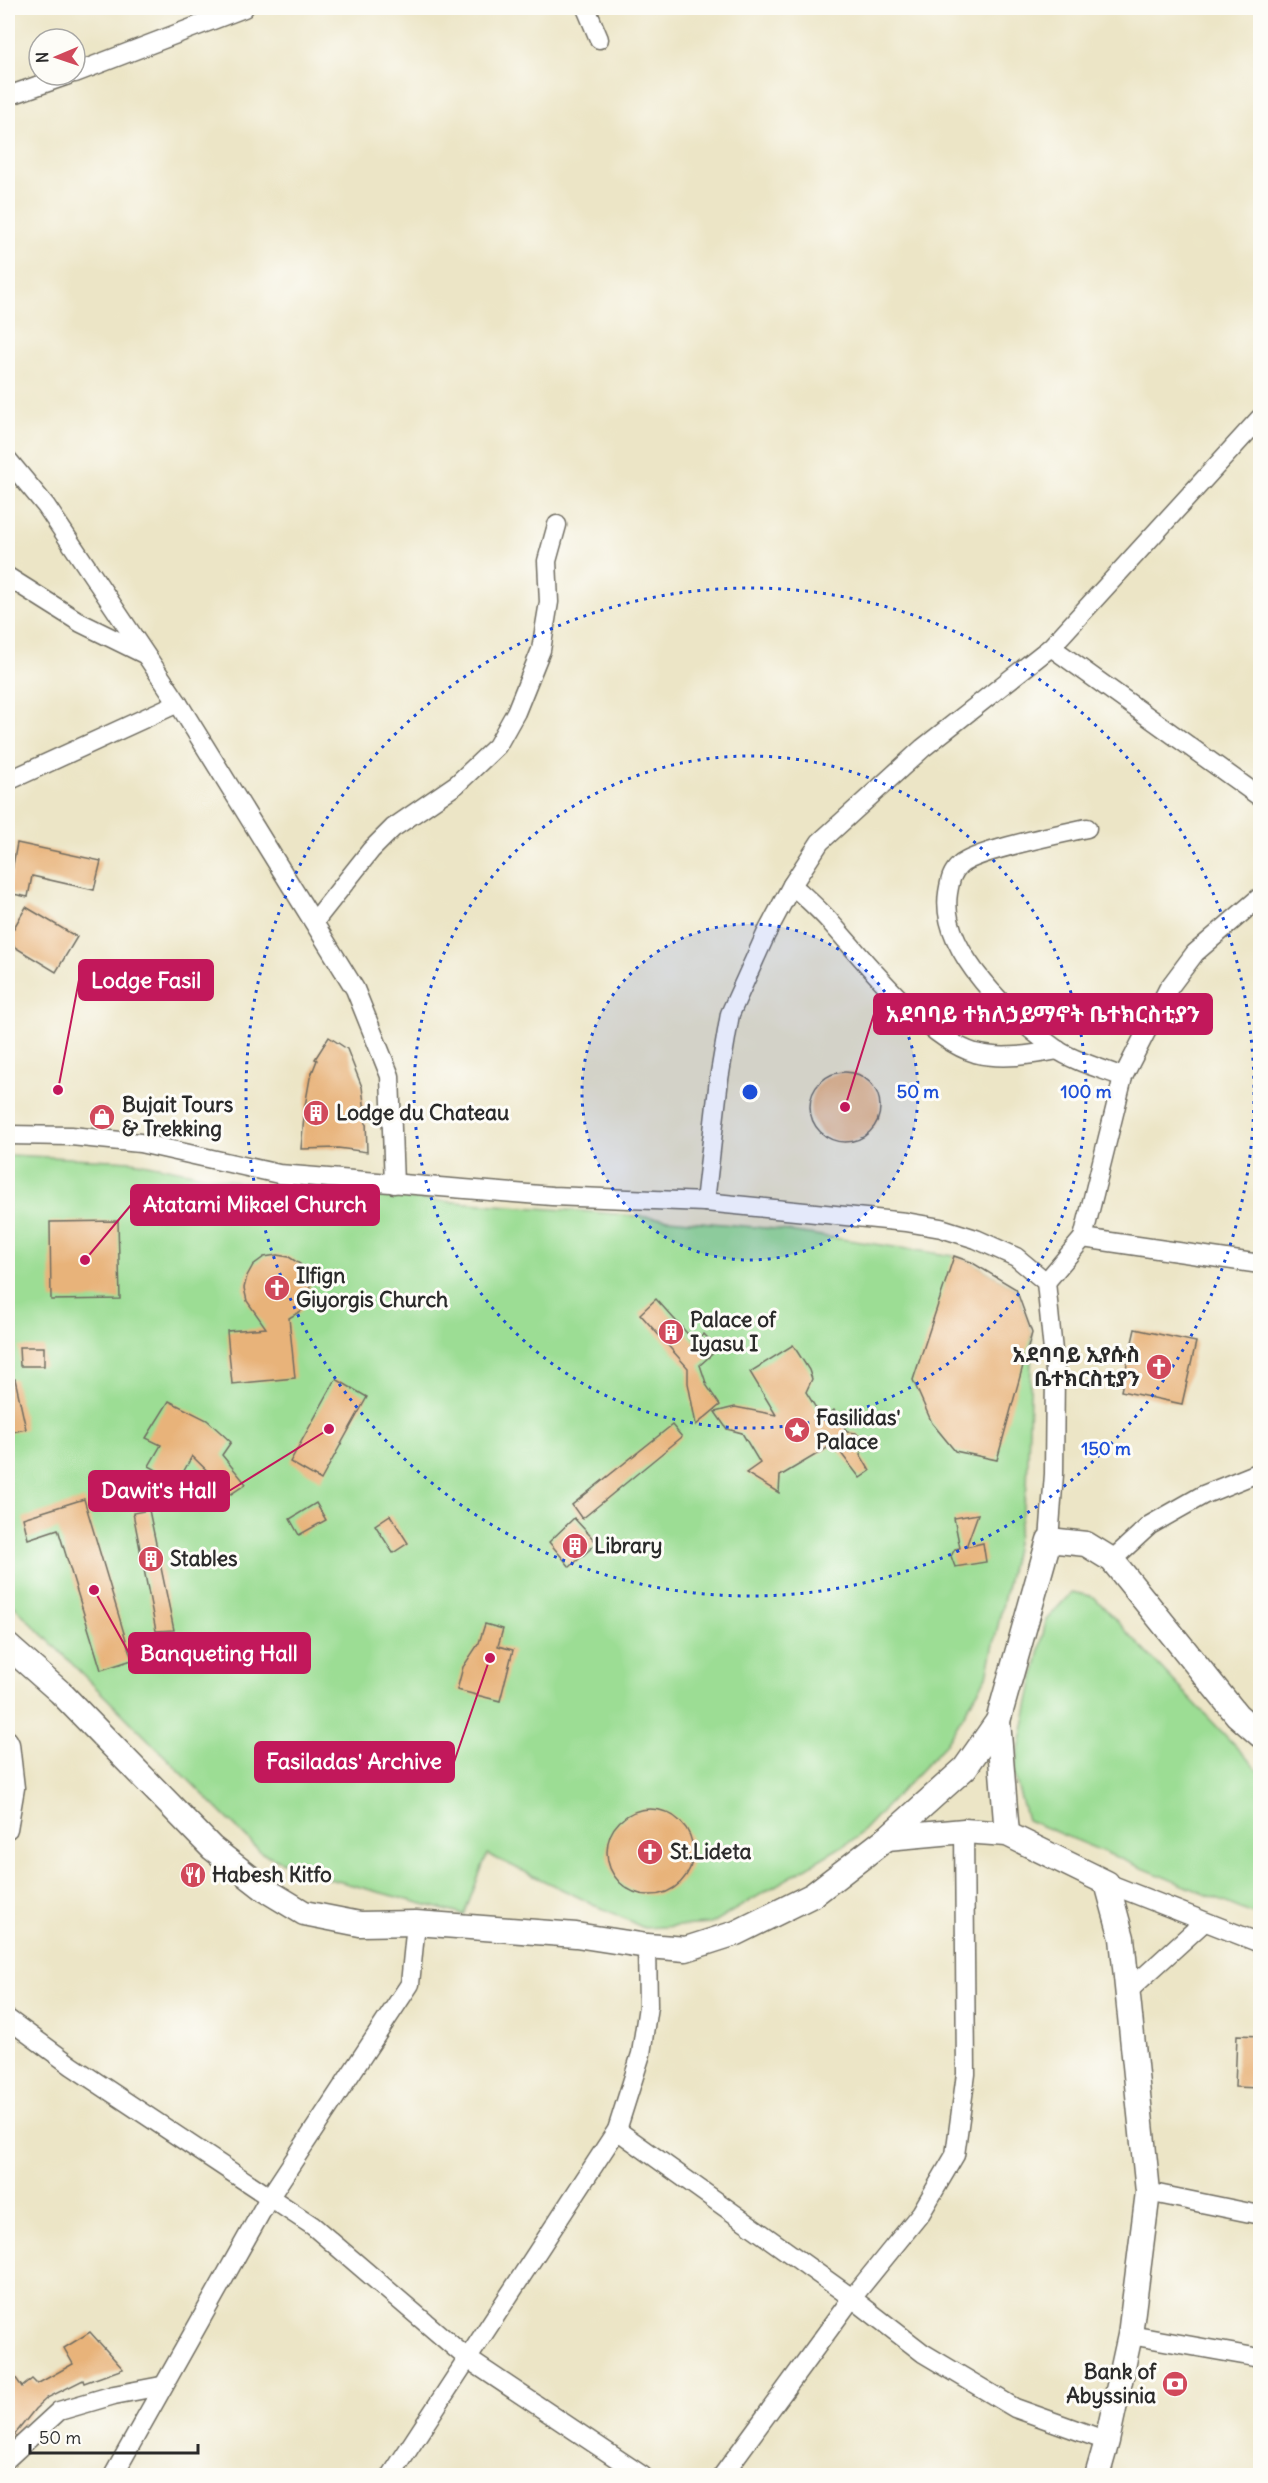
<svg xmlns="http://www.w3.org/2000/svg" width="1268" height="2483" viewBox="0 0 1268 2483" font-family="Delius,'Noto Sans Ethiopic',sans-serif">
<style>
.green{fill:#9cdd94;stroke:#648460;stroke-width:1.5}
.building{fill:#e8b37a}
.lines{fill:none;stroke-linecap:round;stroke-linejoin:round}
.minor-casing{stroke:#6f6c61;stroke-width:21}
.tertiary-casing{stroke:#6f6c61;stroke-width:27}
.minor{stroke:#fff;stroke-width:18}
.tertiary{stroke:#fff;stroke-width:24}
.ring{fill:none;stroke:#1d4ed8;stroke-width:3;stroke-dasharray:3 6}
.labels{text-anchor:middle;stroke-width:6;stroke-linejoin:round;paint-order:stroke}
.poi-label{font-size:21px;font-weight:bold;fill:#2b2b2b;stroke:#fdfcf7;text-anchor:start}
.centre{fill:#1d4ed8;stroke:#fdfcf7;stroke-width:3}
.ring-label{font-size:18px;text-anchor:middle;font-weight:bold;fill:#1d4ed8;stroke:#fdfcf7;stroke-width:6;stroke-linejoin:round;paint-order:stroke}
.leader{fill:none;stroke:#c2185b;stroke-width:2}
.callout-dot{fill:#c2185b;stroke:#fdfcf7;stroke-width:2}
.callout{fill:#c2185b;stroke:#c2185b;stroke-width:2}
.callout-label{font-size:22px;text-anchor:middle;font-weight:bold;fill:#fff}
</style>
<rect width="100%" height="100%" fill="#fdfcf7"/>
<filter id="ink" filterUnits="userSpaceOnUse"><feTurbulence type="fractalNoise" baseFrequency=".0167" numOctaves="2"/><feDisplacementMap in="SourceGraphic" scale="12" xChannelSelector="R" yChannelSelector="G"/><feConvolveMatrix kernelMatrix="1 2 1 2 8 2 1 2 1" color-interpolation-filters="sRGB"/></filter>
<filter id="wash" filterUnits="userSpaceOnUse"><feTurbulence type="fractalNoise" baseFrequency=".008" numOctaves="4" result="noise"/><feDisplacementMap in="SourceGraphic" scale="24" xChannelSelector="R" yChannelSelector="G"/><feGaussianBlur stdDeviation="1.35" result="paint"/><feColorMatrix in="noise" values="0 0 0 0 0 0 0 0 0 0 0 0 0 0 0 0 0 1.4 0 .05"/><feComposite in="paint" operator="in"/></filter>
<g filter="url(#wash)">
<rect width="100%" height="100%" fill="#ece5c6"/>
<g class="green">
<path d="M8,1155L132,1161L274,1189L593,1212L775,1229L954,1256L971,1262L1016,1289L1032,1333L1027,1487L1015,1548L987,1676L945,1745L856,1838L711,1924L644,1928L487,1854L464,1915L315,1875L262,1853L8,1600Z"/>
<path d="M1072,1592L1094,1597L1260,1772V1917L1027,1820L1014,1774L1046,1620Z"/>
</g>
<g id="blocks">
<g class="building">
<path d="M17,843L101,861L94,890L32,876L28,897L8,893Z"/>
<path d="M26,907L77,937L56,972L8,943V938Z"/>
<path d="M329,1037L347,1049L362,1087L366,1120L367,1152L338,1148L301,1149L305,1106L310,1078L317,1060L315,1059Z"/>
<circle cx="845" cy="1107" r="35"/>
<path d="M118,1221L120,1299L51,1300L50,1222Z"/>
<path d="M277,1255L289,1257L300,1264L307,1274L310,1287L307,1300L301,1311L289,1318L295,1378L232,1384L227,1331L266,1328L247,1301L244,1288L247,1276L253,1265L264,1257Z"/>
<path d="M954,1256L971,1262L1016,1289L1032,1333L997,1460L955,1451L932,1423L913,1380Z"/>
<path d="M656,1299L695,1342L704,1334L718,1349L700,1365L707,1386L720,1405L696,1425L688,1383V1368L640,1314Z"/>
<path d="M1135,1329L1196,1342L1182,1404L1121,1391Z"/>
<path d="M793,1345L809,1370L812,1379L806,1392L822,1418L834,1410L847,1432L856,1433L862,1440L864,1445L860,1454L870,1471L860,1478L834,1444L780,1476L779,1493L746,1473L760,1463L742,1433L727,1429L715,1412L735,1407L776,1415L750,1372Z"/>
<path d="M19,1347H44V1366H20Z"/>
<path d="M8,1379H15L26,1429L8,1433Z"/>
<path d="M336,1379L367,1397L321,1480L290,1462Z"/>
<path d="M169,1401L207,1420L231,1442L222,1455L246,1484L231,1494L192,1456L178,1482L149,1466L161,1445L146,1438Z"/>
<path d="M672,1425L682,1437L582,1519L572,1505Z"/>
<path d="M84,1499L132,1660L101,1670L58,1529L28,1539L23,1518Z"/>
<path d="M316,1503L326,1520L299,1535L290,1519Z"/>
<path d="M149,1510L174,1630L156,1631L133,1513Z"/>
<path d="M978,1514L966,1547L983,1543L986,1562L955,1567L951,1556L955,1549L960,1548L954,1518Z"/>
<path d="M390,1515L408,1543L393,1553L375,1525Z"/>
<path d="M574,1518L597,1543L570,1567L549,1542Z"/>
<path d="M485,1624L503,1629L498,1646L513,1650L500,1701L457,1690L463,1667L479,1643Z"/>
<circle cx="650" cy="1852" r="43"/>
<path d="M1237,2035L1260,2036V2088L1235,2087Z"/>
<path d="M90,2332L123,2369L84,2383L83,2380L47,2398L35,2409L8,2443V2367L22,2387L32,2379L37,2384L73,2364L64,2348Z"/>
</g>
</g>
</g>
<g filter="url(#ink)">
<use href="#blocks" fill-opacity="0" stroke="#6f6c61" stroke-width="1.5"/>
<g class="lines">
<g class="minor-casing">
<g id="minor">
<path d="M586,8L599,39"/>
<path d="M75,73L244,8"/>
<path d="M8,96L68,75"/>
<path d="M8,460L46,506L178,703L355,989L390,1076L394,1184"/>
<path d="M8,577L81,623L144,654"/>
<path d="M1051,647L1260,797"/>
<path d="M8,781L178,703"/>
<path d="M1087,828C1061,834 977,850 960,865C951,873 950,881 948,893C939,951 1013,1018 1056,1049C1073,1061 1103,1069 1123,1077"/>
<path d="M792,885C806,898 820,910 832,924C866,962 925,1038 975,1053C1001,1060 1032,1055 1058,1050"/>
<path d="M314,922L371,850L393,828L457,784L497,746L516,712L541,650L549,602L547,561L557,525"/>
<path d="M8,1135L71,1136L140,1143L279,1174L552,1196L705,1202L906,1222L941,1228L976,1239L1016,1257L1046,1282L1055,1371L1054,1474L1049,1540"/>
<path d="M705,1202L719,1079L730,1014L766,934L792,885L820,842L923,748L1051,647L1260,418"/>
<path d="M1083,1238L1260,1264"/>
<path d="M1046,1282L1083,1238L1123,1077L1168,989L1195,953L1260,897"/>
<path d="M1112,1560L1150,1525L1203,1495L1260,1472"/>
<path d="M8,1740L10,1744L15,1788L8,1829"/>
<path d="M1107,1883L1260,1943"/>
<path d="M1128,1991L1204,1922"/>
<path d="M8,2019L72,2066L313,2226L468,2359L643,2476"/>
<path d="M617,2130L852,2298L923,2353L1015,2408L1107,2441"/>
<path d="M1148,2192L1260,2215"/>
<path d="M1130,2335L1260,2358"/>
<path d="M8,2458L59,2411L114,2395L161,2386"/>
<path d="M113,2476L269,2198L410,1984L416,1923"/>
<path d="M391,2476L617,2130L641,2054L648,2006L647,1946"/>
<path d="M722,2476L852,2298L921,2213L955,2155L966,2074L964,1831"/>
</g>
</g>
<g class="tertiary-casing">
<g id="tertiary">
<path d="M8,1646L60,1692L212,1848L266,1890L304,1913L360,1924L416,1923L576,1935L647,1946L686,1949L736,1933L813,1895L887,1838L965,1768L998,1721L1049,1540L1086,1544L1112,1560L1237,1715L1260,1735"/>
<path d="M998,1721L1007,1834"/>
<path d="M887,1838L964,1831L1007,1834L1107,1883L1122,1938L1148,2192L1130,2335L1107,2441L1097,2476"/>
</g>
</g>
<use href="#minor" class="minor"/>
<use href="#tertiary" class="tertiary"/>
</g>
</g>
<circle cx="750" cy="1092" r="168" fill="#1d4ed8" fill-opacity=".12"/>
<g class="ring">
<circle cx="750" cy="1092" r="168"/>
<circle cx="750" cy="1092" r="336"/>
<circle cx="750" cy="1092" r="504"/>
</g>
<defs>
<g id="building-disc" transform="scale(1.35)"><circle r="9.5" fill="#d1495b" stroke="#fdfcf7"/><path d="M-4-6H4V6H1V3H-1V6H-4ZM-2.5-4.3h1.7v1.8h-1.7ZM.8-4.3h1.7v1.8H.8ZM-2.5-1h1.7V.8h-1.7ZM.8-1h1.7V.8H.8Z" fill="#fff"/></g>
<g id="shop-disc" transform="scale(1.35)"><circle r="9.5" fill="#d1495b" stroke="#fdfcf7"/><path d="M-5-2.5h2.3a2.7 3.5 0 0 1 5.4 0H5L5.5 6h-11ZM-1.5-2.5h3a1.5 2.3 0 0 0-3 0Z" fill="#fff"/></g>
<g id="church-disc" transform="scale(1.35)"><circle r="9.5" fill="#d1495b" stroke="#fdfcf7"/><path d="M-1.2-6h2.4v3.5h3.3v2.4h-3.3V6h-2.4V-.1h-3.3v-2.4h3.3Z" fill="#fff"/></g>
<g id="sight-disc" transform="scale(1.35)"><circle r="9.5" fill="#d1495b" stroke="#fdfcf7"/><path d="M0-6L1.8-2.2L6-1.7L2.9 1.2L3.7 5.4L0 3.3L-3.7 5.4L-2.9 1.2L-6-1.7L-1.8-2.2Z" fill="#fff"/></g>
<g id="restaurant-disc" transform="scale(1.35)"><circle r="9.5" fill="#d1495b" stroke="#fdfcf7"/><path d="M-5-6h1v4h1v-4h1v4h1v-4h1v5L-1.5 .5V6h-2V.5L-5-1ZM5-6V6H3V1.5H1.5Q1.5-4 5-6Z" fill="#fff"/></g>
<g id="bank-disc" transform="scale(1.35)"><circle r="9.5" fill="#d1495b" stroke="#fdfcf7"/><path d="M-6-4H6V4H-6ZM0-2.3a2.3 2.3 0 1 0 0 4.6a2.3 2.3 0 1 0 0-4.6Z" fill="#fff"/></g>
</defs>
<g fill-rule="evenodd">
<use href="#building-disc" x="316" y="1113"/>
<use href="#shop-disc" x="102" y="1117"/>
<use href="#church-disc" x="277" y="1288"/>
<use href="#building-disc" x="671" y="1332"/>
<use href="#church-disc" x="1159" y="1367"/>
<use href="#sight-disc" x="797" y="1430"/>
<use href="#building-disc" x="575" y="1546"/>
<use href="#building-disc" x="151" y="1559"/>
<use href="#church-disc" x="650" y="1852"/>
<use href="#restaurant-disc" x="193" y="1875"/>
<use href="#bank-disc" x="1175" y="2384"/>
</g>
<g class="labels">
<g class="poi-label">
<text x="122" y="1112">Bujait Tours<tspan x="122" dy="24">&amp; Trekking</tspan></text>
<text x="336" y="1120">Lodge du Chateau</text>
<text x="296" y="1283">Ilfign<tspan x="296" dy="24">Giyorgis Church</tspan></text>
<text x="690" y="1327">Palace of<tspan x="690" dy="24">Iyasu I</tspan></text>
<text x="1140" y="1362" text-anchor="end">አደባባይ ኢየሱስ<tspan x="1140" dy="24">ቤተክርስቲያን</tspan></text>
<text x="816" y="1425">Fasilidas'<tspan x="816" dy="24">Palace</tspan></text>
<text x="594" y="1553">Library</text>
<text x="170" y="1566">Stables</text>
<text x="670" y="1859">St.Lideta</text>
<text x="212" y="1882">Habesh Kitfo</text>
<text x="1156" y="2379" text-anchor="end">Bank of<tspan x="1156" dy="24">Abyssinia</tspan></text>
</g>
</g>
<circle cx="750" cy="1092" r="9" class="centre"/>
<g class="ring-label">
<text x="918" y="1098">50 m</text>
<text x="1086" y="1098">100 m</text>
<text x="1106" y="1455">150 m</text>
</g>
<path class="leader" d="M58 1090L79 980M845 1107L874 1014M85 1260L131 1205M329 1429L229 1491M94 1590L129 1653M490 1658L454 1762"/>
<g class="callout-dot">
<circle cx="58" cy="1090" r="6"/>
<circle cx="845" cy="1107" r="6"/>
<circle cx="85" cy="1260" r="6"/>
<circle cx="329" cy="1429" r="6"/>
<circle cx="94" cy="1590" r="6"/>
<circle cx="490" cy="1658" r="6"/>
</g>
<g class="callout">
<rect x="79" y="960" width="134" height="40" rx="6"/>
<rect x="874" y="994" width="338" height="40" rx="6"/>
<rect x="131" y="1185" width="248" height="40" rx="6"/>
<rect x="89" y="1471" width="140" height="40" rx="6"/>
<rect x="129" y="1633" width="181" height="40" rx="6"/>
<rect x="255" y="1742" width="199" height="40" rx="6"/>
</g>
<g class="callout-label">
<text x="146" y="988">Lodge Fasil</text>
<text x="1043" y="1022">አደባባይ ተክለኃይማኖት ቤተክርስቲያን</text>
<text x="255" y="1212">Atatami Mikael Church</text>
<text x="159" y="1498">Dawit's Hall</text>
<text x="219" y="1661">Banqueting Hall</text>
<text x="354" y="1769">Fasiladas' Archive</text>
</g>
<rect width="1268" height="2483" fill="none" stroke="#fdfcf7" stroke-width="30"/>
<g transform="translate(57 57) rotate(268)"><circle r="28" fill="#fdfcf7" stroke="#a9a8a5" stroke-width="1.5"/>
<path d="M0-4.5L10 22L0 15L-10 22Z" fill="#d1495b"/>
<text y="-9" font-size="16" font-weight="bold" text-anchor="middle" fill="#2b2b2b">N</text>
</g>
<path d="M30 2444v9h168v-9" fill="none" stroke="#2b2b2b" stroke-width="3"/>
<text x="39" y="2444" font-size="18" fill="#2b2b2b" stroke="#fdfcf7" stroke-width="4.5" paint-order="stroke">50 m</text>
</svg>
